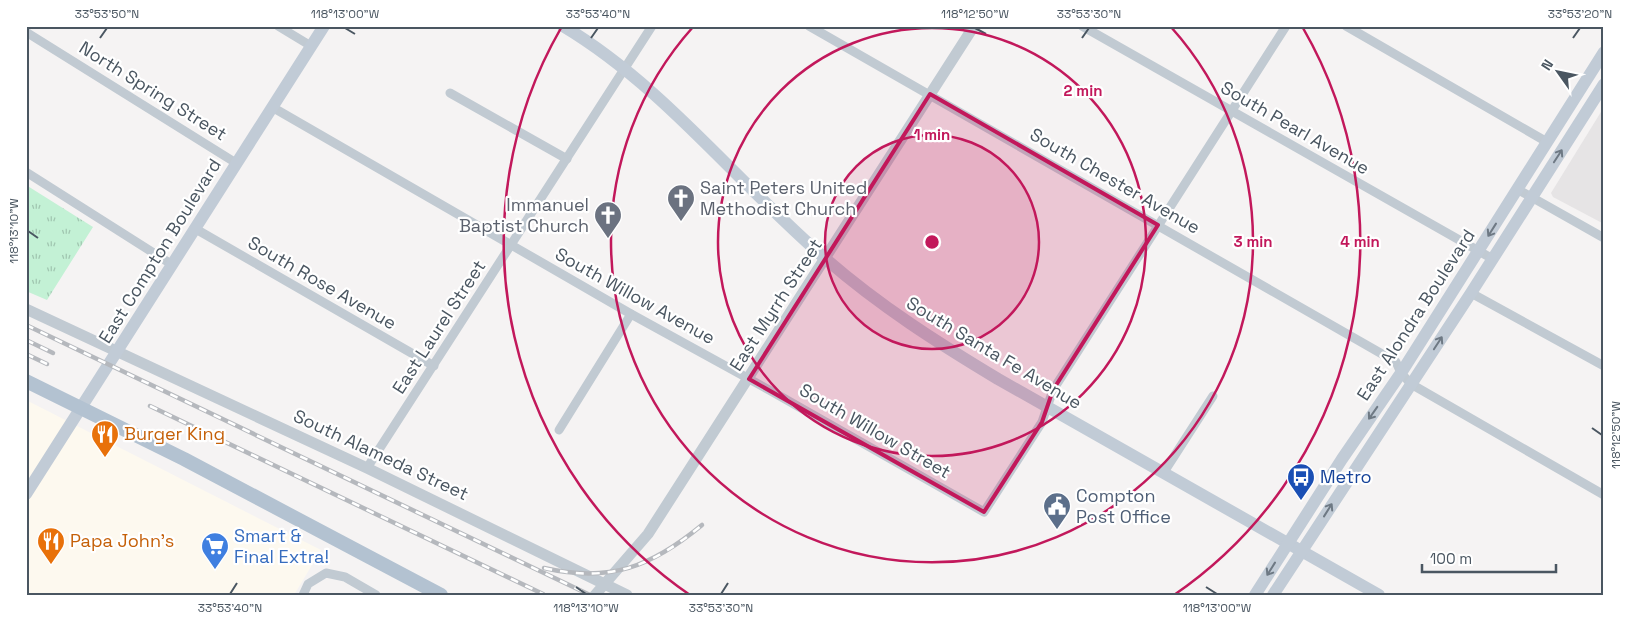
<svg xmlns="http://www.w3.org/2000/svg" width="1630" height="621" viewBox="0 0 1630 621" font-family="'Space Grotesk',sans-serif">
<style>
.commercial{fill:#fdf9ef}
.education{fill:#e6e4e5}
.park{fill:url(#park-tufts)}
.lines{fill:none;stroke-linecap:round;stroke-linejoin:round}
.minor{stroke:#c1cad2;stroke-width:9}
.tertiary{stroke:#c1cad2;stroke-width:11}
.secondary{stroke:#c1cbd6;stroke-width:12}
.primary{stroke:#b3c2d1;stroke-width:14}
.rail-casing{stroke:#b5b8bd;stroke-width:4.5}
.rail{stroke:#fff;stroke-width:2.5;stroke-dasharray:8;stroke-linecap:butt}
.oneway{stroke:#6e7984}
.marked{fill:#c2185b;fill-opacity:0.2;stroke:#c2185b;stroke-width:4;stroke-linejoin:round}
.ticks{fill:none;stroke:#4a5661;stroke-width:2}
.ring{fill:none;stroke:#c2185b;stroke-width:2.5}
.labels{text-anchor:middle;stroke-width:4.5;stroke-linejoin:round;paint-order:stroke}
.street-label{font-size:18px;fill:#4a5661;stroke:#fff}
.worship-label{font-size:18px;fill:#5b616d;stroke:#fff;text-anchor:start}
.food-label{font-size:18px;fill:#c56008;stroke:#fff;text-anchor:start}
.transit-label{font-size:18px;fill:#164399;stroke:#fff;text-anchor:start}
.service-label{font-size:18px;fill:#4e5e75;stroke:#fff;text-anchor:start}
.shop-label{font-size:18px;fill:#366cbe;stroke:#fff;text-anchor:start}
.centre{fill:#c2185b;stroke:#fff;stroke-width:2.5}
.ring-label{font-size:15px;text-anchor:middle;font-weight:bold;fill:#c2185b;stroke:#fff;stroke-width:4.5;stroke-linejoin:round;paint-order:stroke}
.neatline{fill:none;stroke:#4a5661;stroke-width:2}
.ticks-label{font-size:12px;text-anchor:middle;fill:#4a5661}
</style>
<defs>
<pattern id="park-tufts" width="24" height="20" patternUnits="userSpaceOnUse" patternTransform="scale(1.25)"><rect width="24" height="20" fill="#c3f1d5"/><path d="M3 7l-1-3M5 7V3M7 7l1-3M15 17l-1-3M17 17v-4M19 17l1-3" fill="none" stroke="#a0c6b0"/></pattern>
</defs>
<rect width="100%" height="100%" fill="#f5f3f3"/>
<path class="commercial" d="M26,400L321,550L294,595H26Z"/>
<path class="education" d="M1604,107V224L1553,197L1551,193Z"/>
<path class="park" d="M26,185L93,227L47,300L26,291Z"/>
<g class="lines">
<g class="minor">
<path d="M278,26L311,46"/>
<path d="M809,26L1396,362L1401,373L1411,384L1604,495"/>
<path d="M1082,26L1491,258"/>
<path d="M1346,26L1547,142"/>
<path d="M26,32L236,163"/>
<path d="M450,93L567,159"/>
<path d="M272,107L631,314L771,391L984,512L1042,422L1053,390L1286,26"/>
<path d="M26,172L171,264"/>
<path d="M1517,189L1604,238"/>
<path d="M194,228L434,366"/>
<path d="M1471,293L1604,366"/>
<path d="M559,430L631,314"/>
<path d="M367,468L652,26"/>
<path d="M1164,472L1213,396"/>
<path d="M303,595L308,584L326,573L345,577L376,595"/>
</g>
<g class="tertiary">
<path d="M26,309L367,468L627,595"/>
<path d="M595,595L648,534L974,26"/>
</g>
<g class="secondary">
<path d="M563,26C665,87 738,184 827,260C880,306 938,343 998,379L1379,595"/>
<path d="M26,494L324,26"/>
<path d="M1255,595L1342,459L1401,373L1604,52"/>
<path d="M1273,595L1471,293L1604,84"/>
</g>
<path class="primary" d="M26,381L184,459L441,595"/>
<g class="rail-casing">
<g id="rail">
<path d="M26,325L590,595"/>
<path d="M26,340L53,353"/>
<path d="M26,354L47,364"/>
<path d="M150,406L543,594"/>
<path d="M544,568C610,583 651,567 702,525"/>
</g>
</g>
<use href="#rail" class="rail"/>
</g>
<defs><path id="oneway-shaft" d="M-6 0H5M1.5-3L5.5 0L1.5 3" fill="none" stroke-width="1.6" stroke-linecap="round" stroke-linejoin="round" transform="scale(1.25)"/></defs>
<g class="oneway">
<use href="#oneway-shaft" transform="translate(1558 156) rotate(-57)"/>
<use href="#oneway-shaft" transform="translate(1492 230) rotate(122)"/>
<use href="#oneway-shaft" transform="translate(1438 343) rotate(-57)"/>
<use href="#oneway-shaft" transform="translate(1373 413) rotate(125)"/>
<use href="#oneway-shaft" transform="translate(1328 510) rotate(-58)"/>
<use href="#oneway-shaft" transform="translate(1271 569) rotate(122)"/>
</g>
<path class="marked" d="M930,94L1158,225L1053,390L1042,422L984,512L749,379Z"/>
<path class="ticks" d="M345,28L355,34M975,28L986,34M100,38L107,28M591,38L598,28M1082,38L1089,28M1573,38L1580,28M28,231L38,238M1592,428L1602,435M576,587L586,594M1206,587L1217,594M230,594L237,583M721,594L728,583"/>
<circle cx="932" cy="242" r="107" fill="#c2185b" fill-opacity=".12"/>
<g class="ring">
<circle cx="932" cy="242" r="107"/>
<circle cx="932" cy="242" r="214"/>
<path d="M1171 27A321 321 0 1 1 693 27"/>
<path d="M690 595A428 428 0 0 1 561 28M1303 28A428 428 0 0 1 1174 595"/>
</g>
<defs>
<g id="church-pin" transform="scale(1.4375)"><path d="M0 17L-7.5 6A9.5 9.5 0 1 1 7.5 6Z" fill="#6b7280" stroke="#fff"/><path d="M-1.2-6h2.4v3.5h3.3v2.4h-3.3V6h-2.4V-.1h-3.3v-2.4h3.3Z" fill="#fff"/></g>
<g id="restaurant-pin" transform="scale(1.4375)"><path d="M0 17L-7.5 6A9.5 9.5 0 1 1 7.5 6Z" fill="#e8710a" stroke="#fff"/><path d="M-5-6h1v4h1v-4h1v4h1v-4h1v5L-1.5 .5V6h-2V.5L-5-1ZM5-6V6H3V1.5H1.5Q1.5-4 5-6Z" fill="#fff"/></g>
<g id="bus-pin" transform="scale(1.4375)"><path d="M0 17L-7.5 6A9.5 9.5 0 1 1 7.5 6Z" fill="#1a4fb4" stroke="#fff"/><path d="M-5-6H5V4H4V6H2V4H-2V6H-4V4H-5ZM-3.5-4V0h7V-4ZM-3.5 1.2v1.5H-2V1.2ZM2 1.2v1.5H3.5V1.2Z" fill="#fff"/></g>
<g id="civic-pin" transform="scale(1.4375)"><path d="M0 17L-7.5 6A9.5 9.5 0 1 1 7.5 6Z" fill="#5c6f8a" stroke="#fff"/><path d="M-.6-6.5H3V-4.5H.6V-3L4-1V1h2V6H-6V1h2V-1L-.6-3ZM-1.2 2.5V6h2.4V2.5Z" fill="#fff"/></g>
<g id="supermarket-pin" transform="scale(1.4375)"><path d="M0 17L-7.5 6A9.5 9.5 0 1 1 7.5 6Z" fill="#3f7fe0" stroke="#fff"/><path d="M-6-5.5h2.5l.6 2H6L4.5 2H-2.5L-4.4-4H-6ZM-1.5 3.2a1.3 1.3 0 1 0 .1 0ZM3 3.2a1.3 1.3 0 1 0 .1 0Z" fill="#fff"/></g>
</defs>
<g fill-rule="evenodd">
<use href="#church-pin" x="681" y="198"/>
<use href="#church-pin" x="608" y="215"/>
<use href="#restaurant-pin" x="105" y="434"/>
<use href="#bus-pin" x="1301" y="477"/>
<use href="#civic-pin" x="1057" y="506"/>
<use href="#restaurant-pin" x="51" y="541"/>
<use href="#supermarket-pin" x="215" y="546"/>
</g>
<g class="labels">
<g class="street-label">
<text transform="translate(153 91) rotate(32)" y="6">North Spring Street</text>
<text transform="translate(1295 128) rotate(30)" y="6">South Pearl Avenue</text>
<text transform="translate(1115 181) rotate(30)" y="6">South Chester Avenue</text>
<text transform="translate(160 251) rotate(-58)" y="6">East Compton Boulevard</text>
<text transform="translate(322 283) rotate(30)" y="6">South Rose Avenue</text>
<text transform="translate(635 296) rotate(29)" y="6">South Willow Avenue</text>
<text transform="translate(776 305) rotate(-57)" y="6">East Myrrh Street</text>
<text transform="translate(1416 315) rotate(-57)" y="6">East Alondra Boulevard</text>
<text transform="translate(439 327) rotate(-57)" y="6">East Laurel Street</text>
<text transform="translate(994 353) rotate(31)" y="6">South Santa Fe Avenue</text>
<text transform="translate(875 431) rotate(30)" y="6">South Willow Street</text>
<text transform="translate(381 455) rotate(25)" y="6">South Alameda Street</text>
</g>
<g class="worship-label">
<text x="700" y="194">Saint Peters United<tspan x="700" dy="21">Methodist Church</tspan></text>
<text x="589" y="211" text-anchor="end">Immanuel<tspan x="589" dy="21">Baptist Church</tspan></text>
</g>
<g class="food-label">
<text x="124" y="440">Burger King</text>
<text x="70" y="547">Papa John's</text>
</g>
<g class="transit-label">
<text x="1320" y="483">Metro</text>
</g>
<g class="service-label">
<text x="1076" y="502">Compton<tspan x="1076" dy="21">Post Office</tspan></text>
</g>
<g class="shop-label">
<text x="234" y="542">Smart &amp;<tspan x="234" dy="21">Final Extra!</tspan></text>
</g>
</g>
<circle cx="932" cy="242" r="8" class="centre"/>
<g class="ring-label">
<text x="1083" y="96">2 min</text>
<text x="932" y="140">1 min</text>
<text x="1253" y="247">3 min</text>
<text x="1360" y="247">4 min</text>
</g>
<rect width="1630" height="621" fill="none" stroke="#ffffff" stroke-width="55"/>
<g transform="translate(1558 72) rotate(303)" stroke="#ffffff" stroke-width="4" paint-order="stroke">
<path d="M0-4L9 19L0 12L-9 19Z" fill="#4a5661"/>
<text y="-8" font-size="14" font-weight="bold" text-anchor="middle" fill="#4a5661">N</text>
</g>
<path d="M1422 564v8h134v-8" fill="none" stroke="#4a5661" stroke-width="2.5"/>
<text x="1430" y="564" font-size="15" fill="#4a5661" stroke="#ffffff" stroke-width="4" paint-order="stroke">100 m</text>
<rect x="28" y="28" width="1574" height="566" class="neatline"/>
<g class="ticks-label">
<text x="107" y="18">33°53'50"N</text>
<text x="345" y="18">118°13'00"W</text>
<text x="598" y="18">33°53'40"N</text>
<text x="975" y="18">118°12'50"W</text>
<text x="1089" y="18">33°53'30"N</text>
<text x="1580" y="18">33°53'20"N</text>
<text transform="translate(14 231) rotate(-90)" y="4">118°13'10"W</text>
<text transform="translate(1616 435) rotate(-90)" y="4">118°12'50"W</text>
<text x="230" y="612">33°53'40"N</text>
<text x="586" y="612">118°13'10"W</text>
<text x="721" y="612">33°53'30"N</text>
<text x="1217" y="612">118°13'00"W</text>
</g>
</svg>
